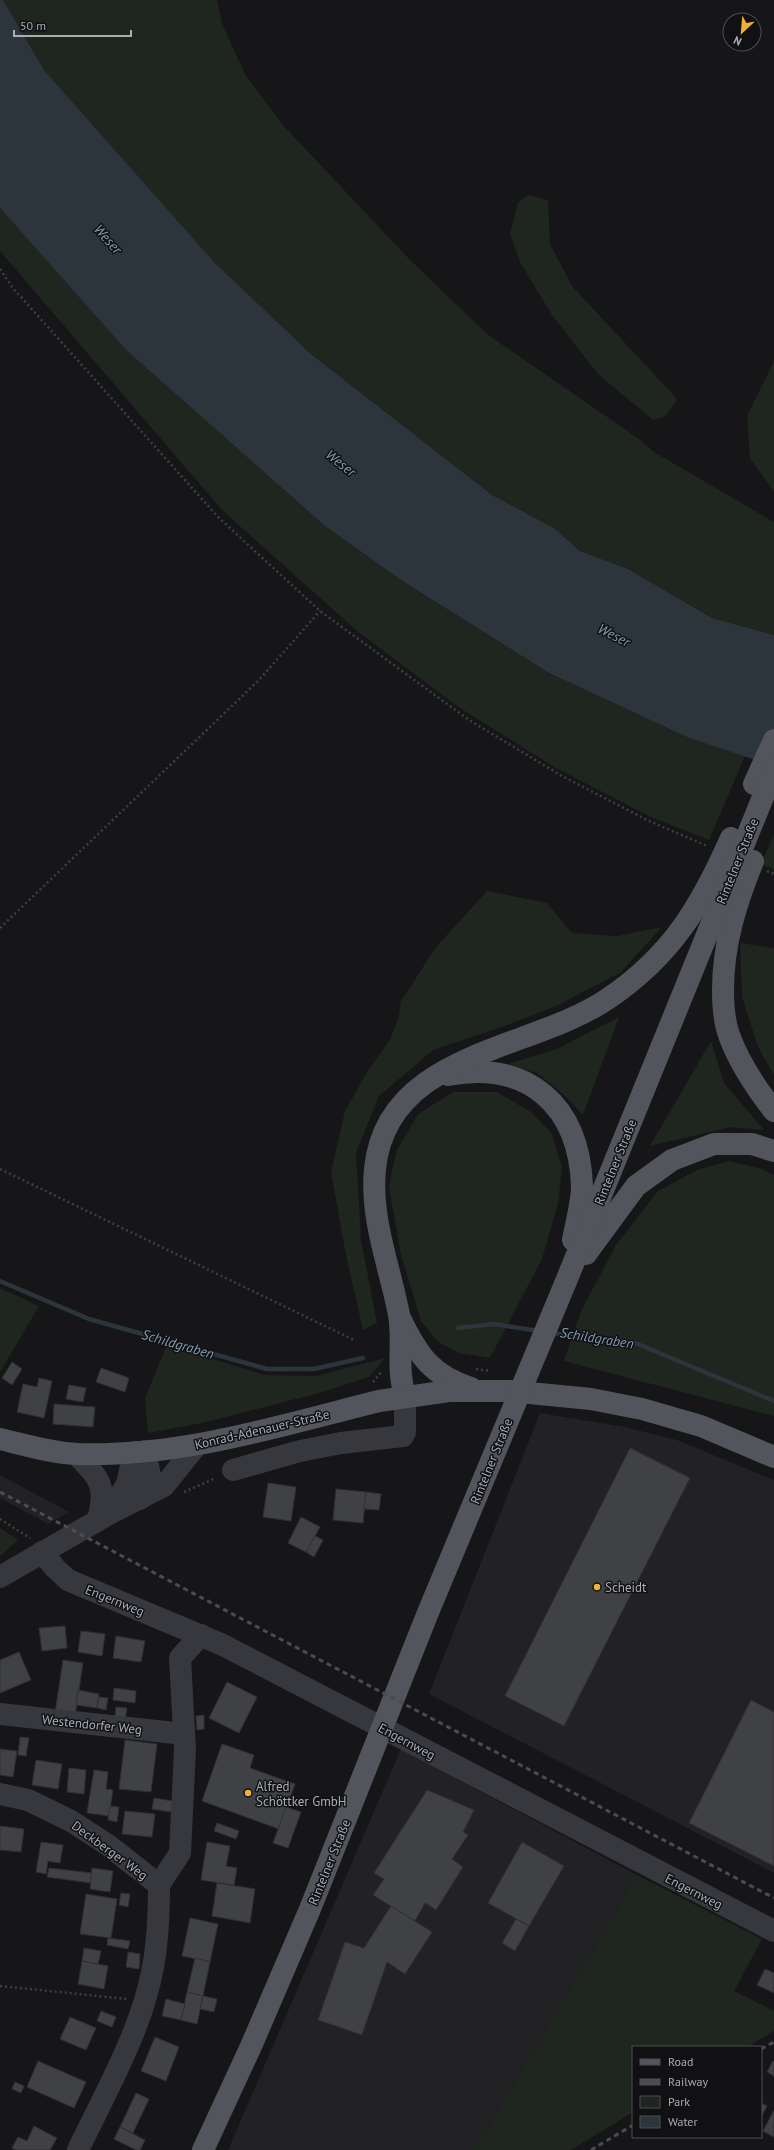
<svg xmlns="http://www.w3.org/2000/svg" width="774" height="2150" viewBox="0 0 774 2150" font-family="'PT Sans',sans-serif">
<style>
.built{fill:#222225}
.green{fill:#1e261f}
.water{fill:#2c353c}
.lines{fill:none;stroke-linecap:round;stroke-linejoin:round}
.stream{stroke:#2c353c;stroke-width:4.5}
.building{fill:#404145;stroke:#303034}
.path{stroke:#3d3f44;stroke-width:2.5;stroke-dasharray:2 3;stroke-linecap:butt}
.minor{stroke:#37383d;stroke-width:22}
.major{stroke:#53555c;stroke-width:22}
.rail{stroke:#4a4c52;stroke-width:3;stroke-dasharray:5 4;stroke-linecap:butt}
.poi-dot{fill:#f2b134;stroke:#111113;stroke-width:1.5}
.labels{text-anchor:middle;stroke-width:3;stroke-linejoin:round;paint-order:stroke}
.street-label{font-size:13px;fill:#a8adb8;stroke:#111113}
.poi-label{font-size:13px;fill:#a8adb8;stroke:#111113;text-anchor:start}
.water-label{font-size:14px;font-style:italic;fill:#7f9bb3;stroke:#111113}
</style>
<rect width="100%" height="100%" fill="#161618"/>
<g class="built">
<path d="M540,1413L625,1427L677,1440L774,1480V1873L429,1694Z"/>
<path d="M0,1475L69,1512L48,1524L0,1498Z"/>
<path d="M401,1749L637,1875L474,2150H228Z"/>
</g>
<g class="green">
<path d="M3,0H217L222,24L246,76L283,125L408,258L487,334L639,439L654,452L774,522V635L712,618L628,569L580,551L554,528L492,495L311,354L215,263L44,70Z"/>
<path d="M528,195L548,200L550,244L572,286L677,399L666,416L653,420L598,374L552,315L520,262L510,233L518,203Z"/>
<path d="M0,208L126,350L325,526L404,582L549,673L689,738L745,756L709,840L651,817L556,768L460,708L356,630L222,510L0,251Z"/>
<path d="M774,361V492L750,458L747,416Z"/>
<path d="M774,834V869L761,864Z"/>
<path d="M487,891L547,903L572,933L617,936L662,927L620,973L556,1006L502,1027L433,1050L379,1096L356,1153L361,1240L377,1323L363,1330L346,1255L331,1172L345,1111L367,1072L390,1040L399,1016L401,1001L436,947Z"/>
<path d="M740,943L774,948V1075L758,1047L742,997Z"/>
<path d="M619,1017L583,1115L563,1094L537,1073L505,1065L557,1049Z"/>
<path d="M711,1041L724,1083L764,1130L731,1127L650,1146Z"/>
<path d="M453,1092H497L531,1112L552,1134L562,1167L558,1204L542,1259L490,1358L459,1353L438,1342L421,1321L401,1255L389,1187L396,1152L418,1114Z"/>
<path d="M729,1161L762,1169L774,1175V1416L564,1361L581,1311L616,1245L658,1191L697,1170Z"/>
<path d="M0,1288L39,1306L0,1372Z"/>
<path d="M167,1345L265,1375L316,1376L385,1358L369,1377L319,1393L202,1423L148,1433L145,1398Z"/>
<path d="M0,1528L18,1540L0,1556Z"/>
<path d="M637,1875L762,1939L734,1991L774,2011V2031L747,2047H633V2112L571,2150H474Z"/>
</g>
<path class="water" d="M0,0H3L44,70L215,263L311,354L492,495L554,528L580,551L628,569L712,618L774,635V766L689,738L549,673L404,582L325,526L126,350L0,208Z"/>
<g class="lines">
<g class="stream">
<path d="M0,1281L89,1319L267,1369H314L363,1358"/>
<path d="M458,1328L494,1324L539,1331"/>
<path d="M551,1333L633,1342L774,1401"/>
</g>
</g>
<g class="building">
<path d="M12,1362L22,1369L12,1385L2,1378Z"/>
<path d="M101,1368L129,1378L125,1392L96,1382Z"/>
<path d="M39,1378L52,1381L44,1418L17,1412L23,1384L37,1387Z"/>
<path d="M69,1385L86,1388L83,1402L66,1399Z"/>
<path d="M54,1404L95,1407L93,1427L53,1424Z"/>
<path d="M630,1448L690,1478L564,1726L505,1696Z"/>
<path d="M268,1483L296,1487L291,1521L263,1517Z"/>
<path d="M336,1489L366,1492L363,1523L333,1520Z"/>
<path d="M366,1492L381,1494L379,1510L364,1509Z"/>
<path d="M301,1517L320,1527L306,1552L288,1543Z"/>
<path d="M315,1536L323,1540L314,1557L306,1552Z"/>
<path d="M65,1626L67,1648L42,1651L39,1628Z"/>
<path d="M81,1631L105,1634L102,1656L78,1652Z"/>
<path d="M116,1636L145,1641L141,1662L113,1658Z"/>
<path d="M19,1652L31,1680L0,1693V1660Z"/>
<path d="M63,1660L83,1663L75,1716L55,1713Z"/>
<path d="M227,1682L257,1697L239,1733L209,1718Z"/>
<path d="M114,1688L136,1691L135,1703L113,1700Z"/>
<path d="M78,1690L99,1694L97,1708L76,1705Z"/>
<path d="M99,1697L108,1698L106,1710L97,1708Z"/>
<path d="M751,1700L774,1712V1866L689,1823Z"/>
<path d="M116,1707L127,1708L125,1719L115,1717Z"/>
<path d="M204,1715V1729L197,1730L196,1716Z"/>
<path d="M20,1737L29,1738L26,1756L18,1755Z"/>
<path d="M125,1740L157,1744L151,1792L119,1789Z"/>
<path d="M222,1744L254,1755L250,1768L295,1784L279,1829L202,1801Z"/>
<path d="M0,1749L17,1751L13,1777L0,1775Z"/>
<path d="M36,1760L62,1764L58,1789L32,1785Z"/>
<path d="M69,1768L86,1770L84,1794L67,1792Z"/>
<path d="M94,1770L108,1772L106,1789L113,1790L109,1816L87,1813Z"/>
<path d="M427,1790L474,1810L463,1832L468,1835L452,1859L463,1867L436,1910L425,1903L415,1921L373,1895L384,1879L374,1873Z"/>
<path d="M154,1798L173,1801L171,1812L152,1809Z"/>
<path d="M110,1806L119,1807L117,1822L108,1820Z"/>
<path d="M286,1807L301,1812L288,1848L273,1843Z"/>
<path d="M125,1811L155,1814L152,1837L122,1834Z"/>
<path d="M217,1823L239,1831L236,1839L214,1831Z"/>
<path d="M0,1826L24,1829L21,1852L0,1850Z"/>
<path d="M41,1842L63,1845L60,1863L48,1861L46,1874L36,1872Z"/>
<path d="M207,1842L230,1846L226,1866L237,1868L234,1885L201,1880Z"/>
<path d="M522,1842L564,1866L529,1926L488,1903Z"/>
<path d="M49,1868L92,1873L91,1883L47,1877Z"/>
<path d="M92,1868L113,1871L110,1892L90,1889Z"/>
<path d="M217,1883L255,1889L250,1923L212,1916Z"/>
<path d="M121,1893L130,1894L128,1907L119,1905Z"/>
<path d="M86,1894L117,1899L111,1938L80,1934Z"/>
<path d="M391,1906L432,1932L405,1974L387,1962L362,2035L318,2020L345,1942L364,1948Z"/>
<path d="M190,1918L218,1924L210,1962L182,1956Z"/>
<path d="M516,1919L529,1926L515,1951L502,1943Z"/>
<path d="M108,1938L130,1941L128,1949L107,1945Z"/>
<path d="M84,1948L101,1951L98,1964L82,1961Z"/>
<path d="M128,1952L140,1954L139,1969L126,1967Z"/>
<path d="M195,1958L210,1962L203,1996L187,1992Z"/>
<path d="M82,1961L108,1966L104,1989L78,1984Z"/>
<path d="M765,1969L774,1973V1993L757,1985Z"/>
<path d="M187,1992L203,1996L197,2024L181,2020Z"/>
<path d="M203,1996L217,1999L214,2012L200,2009Z"/>
<path d="M166,1999L185,2004L181,2020L162,2016Z"/>
<path d="M101,2011L116,2017L112,2027L97,2021Z"/>
<path d="M70,2017L96,2028L86,2050L60,2039Z"/>
<path d="M155,2037L179,2047L166,2081L141,2071Z"/>
<path d="M38,2061L86,2082L74,2108L27,2087Z"/>
<path d="M773,2061L774,2062V2076L767,2072Z"/>
<path d="M15,2082L24,2086L21,2093L12,2089Z"/>
<path d="M136,2093L149,2099L133,2133L120,2127Z"/>
<path d="M761,2103L767,2106L761,2117Z"/>
<path d="M774,2110V2137L763,2131Z"/>
<path d="M34,2126L57,2138L50,2150H16L12,2148L18,2137L27,2141Z"/>
<path d="M120,2127L145,2140L140,2150H136L114,2139Z"/>
</g>
<g class="lines">
<g class="path">
<path d="M0,269L12,287L218,517L320,611L469,720L562,776L649,821L707,846"/>
<path d="M767,871L774,874"/>
<path d="M0,928L259,680L320,611"/>
<path d="M0,1169L354,1340"/>
<path d="M476,1369L491,1371"/>
<path d="M373,1382L382,1371"/>
<path d="M184,1492L216,1478"/>
<path d="M0,1519L30,1538"/>
<path d="M0,1986L127,1999"/>
</g>
<g class="minor">
<path d="M76,1454C100,1479 107,1485 98,1520"/>
<path d="M233,1470L300,1451L341,1443L403,1436L405,1432V1396"/>
<path d="M140,1499L150,1476L145,1451"/>
<path d="M109,1513L127,1484L134,1452"/>
<path d="M42,1552L55,1568L68,1580L223,1645L774,1931"/>
<path d="M0,1577L109,1514L164,1486L196,1446"/>
<path d="M0,1714L184,1734"/>
<path d="M0,1794L28,1800L71,1821L108,1845L159,1885C159,1913 158,1940 153,1967C142,2030 105,2093 78,2150"/>
<path d="M159,1885L180,1853L185,1750L180,1658L201,1635"/>
</g>
<g class="major">
<path d="M754,784L774,740"/>
<path d="M753,861C736,903 723,944 723,990C723,1005 724,1021 729,1035C739,1063 756,1088 774,1111"/>
<path d="M448,1075C529,1060 579,1106 582,1186C582,1203 576,1223 573,1240"/>
<path d="M586,1254L636,1186L672,1160L714,1144H752L774,1151"/>
<path d="M401,1320C418,1355 432,1376 471,1388"/>
<path d="M405,1396C396,1367 404,1343 399,1315C390,1267 370,1219 375,1169C386,1052 532,1051 609,998C672,955 701,906 731,838"/>
<path d="M0,1439C25,1445 52,1453 77,1454C182,1457 279,1426 379,1401L449,1391H509L591,1399L642,1409L701,1426L774,1457"/>
<path d="M203,2150L252,2044L310,1909L427,1615L567,1279L774,770"/>
</g>
<g class="rail">
<path d="M0,1492L774,1898"/>
<path d="M761,2049L774,2042"/>
<path d="M591,2150L633,2125"/>
</g>
</g>
<g class="poi-dot">
<circle cx="597" cy="1587" r="4"/>
<circle cx="248" cy="1793" r="4"/>
</g>
<g class="labels">
<g class="street-label">
<text transform="translate(737 861) rotate(-68)" y="5">Rintelner Straße</text>
<text transform="translate(615 1162) rotate(-68)" y="5">Rintelner Straße</text>
<text transform="translate(262 1429) rotate(-13)" y="5">Konrad-Adenauer-Straße</text>
<text transform="translate(491 1461) rotate(-68)" y="5">Rintelner Straße</text>
<text transform="translate(115 1600) rotate(22)" y="5">Engernweg</text>
<text transform="translate(92 1724) rotate(6)" y="5">Westendorfer Weg</text>
<text transform="translate(407 1741) rotate(28)" y="5">Engernweg</text>
<text transform="translate(110 1850) rotate(36)" y="5">Deckberger Weg</text>
<text transform="translate(329 1862) rotate(-68)" y="5">Rintelner Straße</text>
<text transform="translate(694 1891) rotate(27)" y="5">Engernweg</text>
</g>
<g class="poi-label">
<text x="605" y="1592">Scheidt</text>
<text x="256" y="1791">Alfred<tspan x="256" dy="15">Schöttker GmbH</tspan></text>
</g>
<g class="water-label">
<text transform="translate(108 239) rotate(48)" y="5">Weser</text>
<text transform="translate(341 463) rotate(38)" y="5">Weser</text>
<text transform="translate(614 635) rotate(27)" y="5">Weser</text>
<text transform="translate(597 1338) rotate(9)" y="5">Schildgraben</text>
<text transform="translate(178 1344) rotate(16)" y="5">Schildgraben</text>
</g>
</g>
<rect x="632" y="2046" width="130" height="92" fill="#111113" stroke="#4d4f55"/>
<rect x="640" y="2059" width="20" height="6" fill="#53555c" stroke="#4d4f55"/>
<text x="668" y="2066" font-size="12" fill="#a8adb8">Road</text>
<rect x="640" y="2079" width="20" height="6" fill="#4a4c52" stroke="#4d4f55"/>
<text x="668" y="2086" font-size="12" fill="#a8adb8">Railway</text>
<rect x="640" y="2096" width="20" height="12" fill="#1e261f" stroke="#4d4f55"/>
<text x="668" y="2106" font-size="12" fill="#a8adb8">Park</text>
<rect x="640" y="2116" width="20" height="12" fill="#2c353c" stroke="#4d4f55"/>
<text x="668" y="2126" font-size="12" fill="#a8adb8">Water</text>
<g transform="translate(742 32) rotate(206)"><circle r="19" fill="#111113" stroke="#4d4f55"/>
<path d="M0-3L7 15L0 10L-7 15Z" fill="#f2b134"/>
<text y="-6" font-size="11" font-weight="bold" text-anchor="middle" fill="#a8adb8">N</text>
</g>
<path d="M14 30v6h117v-6" fill="none" stroke="#a8adb8" stroke-width="2"/>
<text x="20" y="30" font-size="12" fill="#a8adb8" stroke="#111113" stroke-width="3" paint-order="stroke">50 m</text>
</svg>
